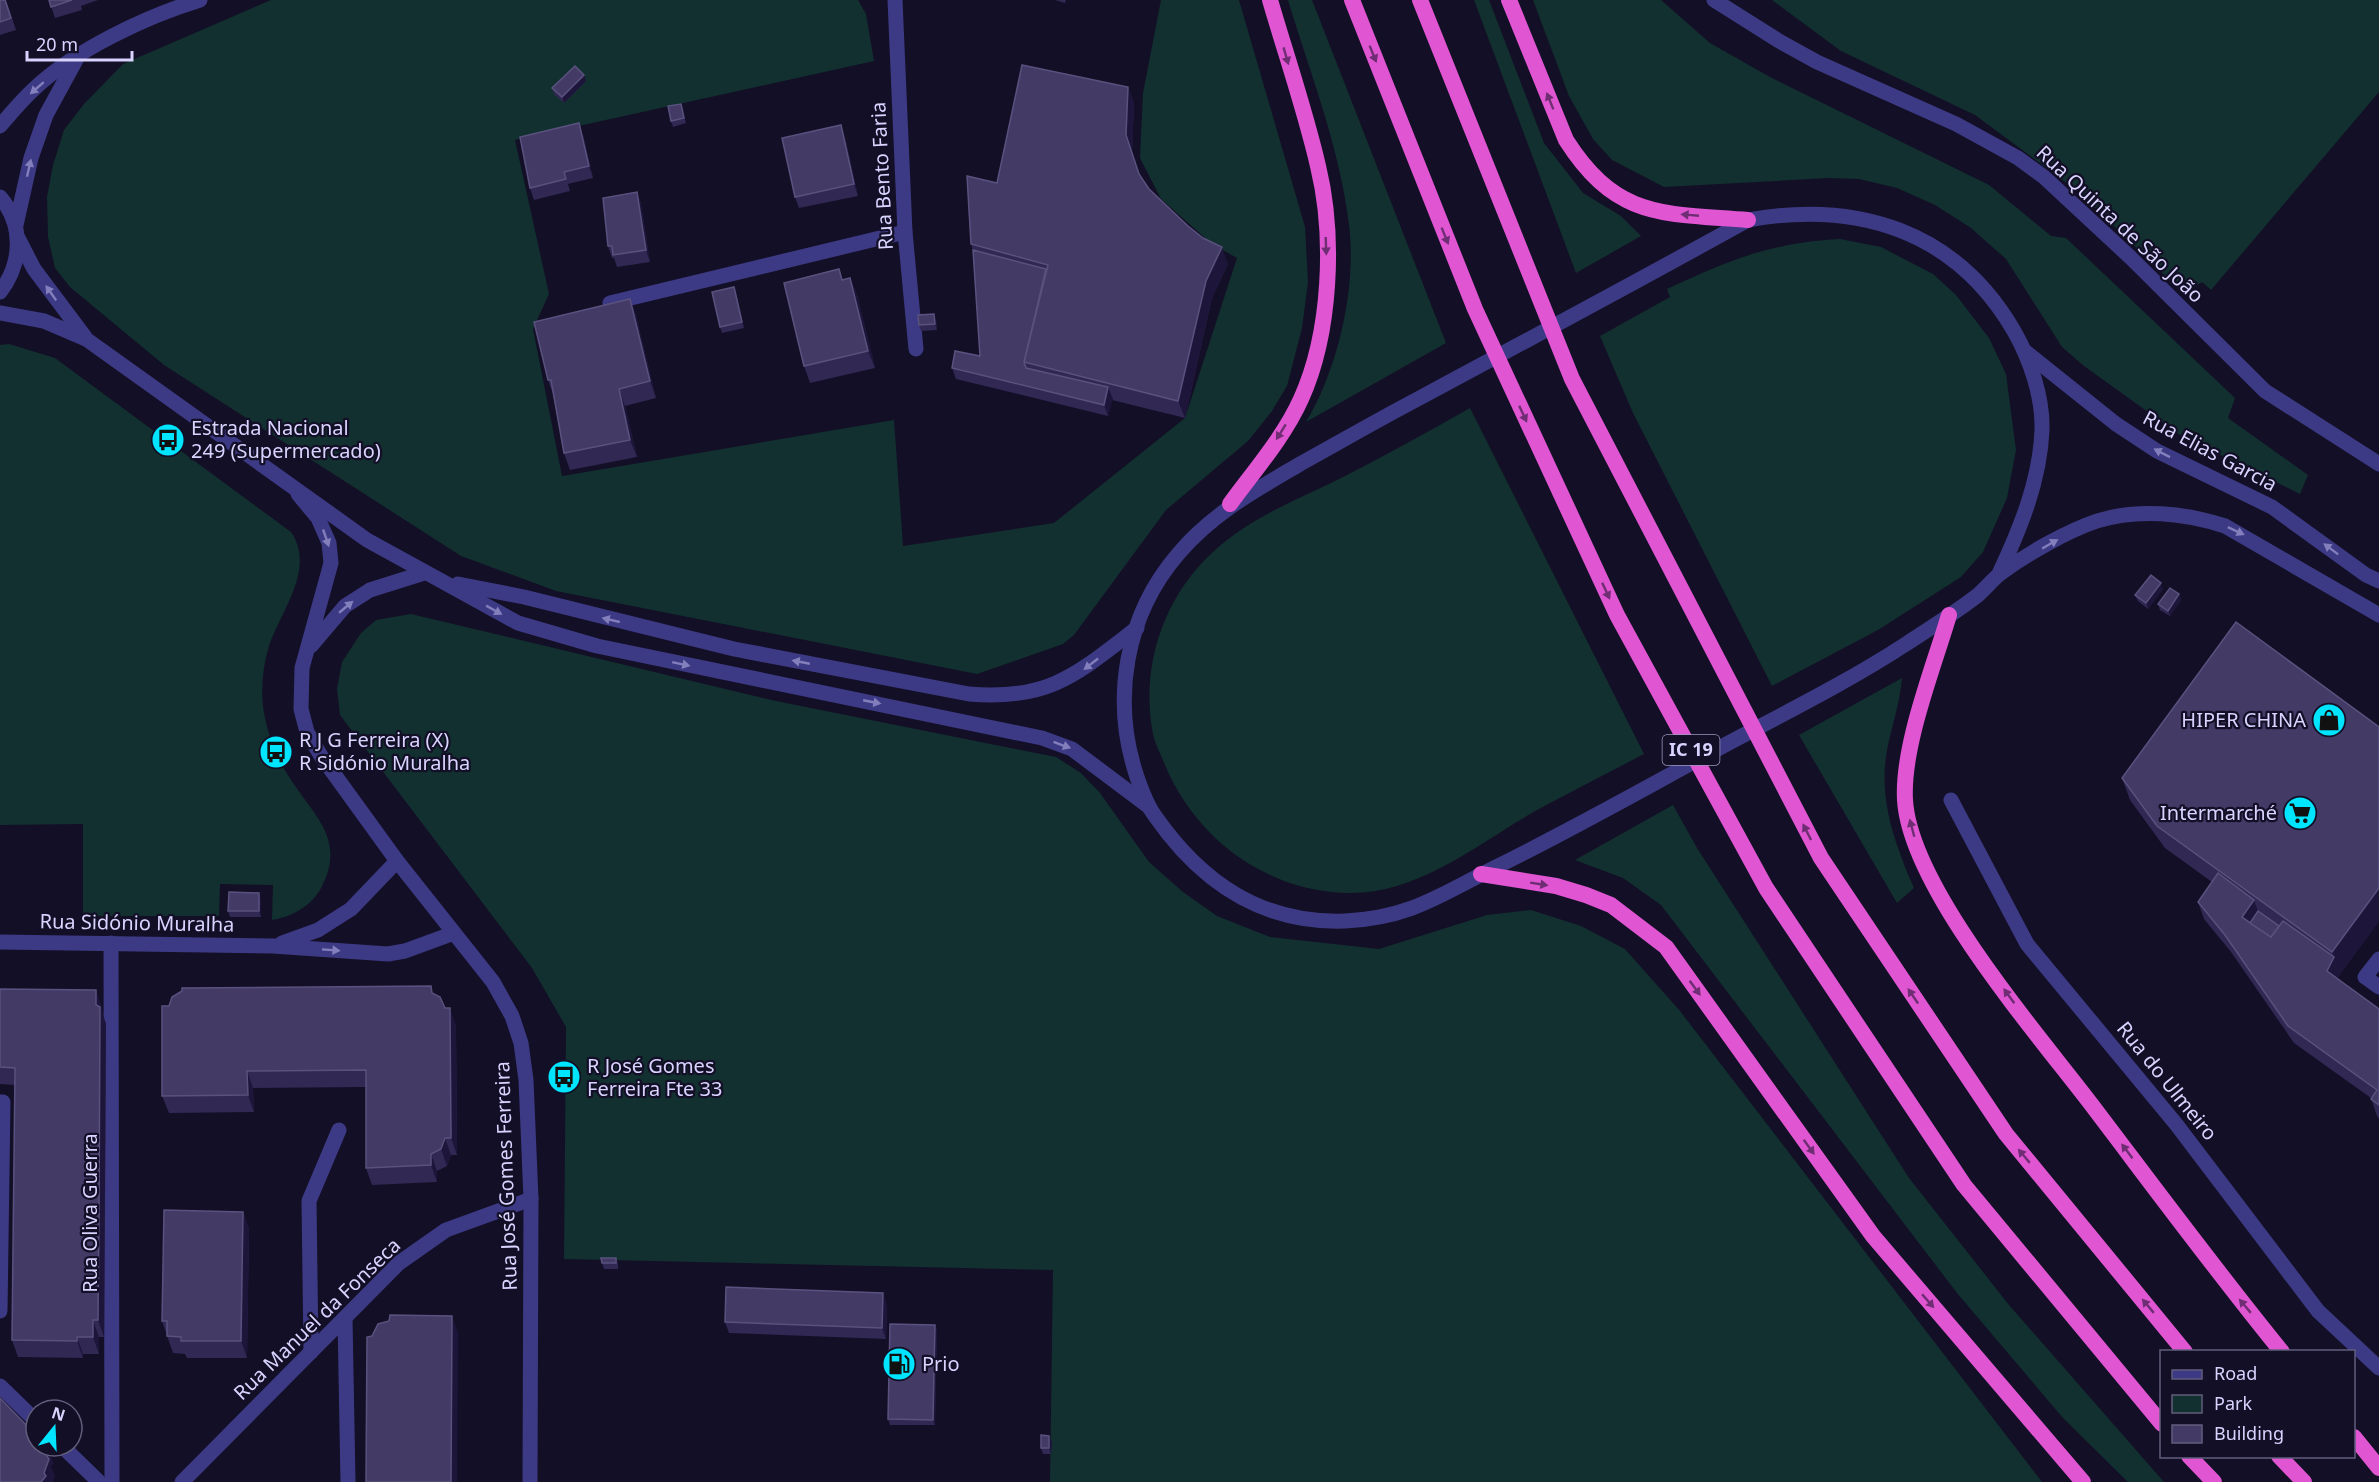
<svg xmlns="http://www.w3.org/2000/svg" width="2379" height="1482" viewBox="0 0 2379 1482" font-family="'Noto Sans',sans-serif">
<style>
.green{fill:#12302f}
.lines{fill:none;stroke-linecap:round;stroke-linejoin:round}
.pedestrian{stroke:#3d3a85;stroke-width:15}
.minor{stroke:#3d3a85;stroke-width:15}
.tertiary{stroke:#3d3a85;stroke-width:15}
.trunk{stroke:#e055d1;stroke-width:16}
.wall{fill:#312854}
.shaded-wall{fill:#1d163a}
.building{fill:#433a66;stroke:#5a527e;stroke-width:1.5}
.oneway{fill:#6f2e73}
.oneway2{fill:#837fbc}
.labels{text-anchor:middle;stroke-width:4.5;stroke-linejoin:round;paint-order:stroke}
.shield{fill:#130f26;stroke:#9e99be;stroke-width:1.5}
.shield-label{font-size:18px;font-weight:bold;fill:#d9d4ff}
.street-label{font-size:20px;fill:#d9d4ff;stroke:#130f26}
.poi-label{font-size:20px;fill:#d9d4ff;stroke:#130f26;text-anchor:start}
</style>
<rect width="100%" height="100%" fill="#130f26"/>
<g class="green">
<path d="M271,0H858L866,14L874,61L515,140L549,294L533,329L562,476L894,420L903,546L1054,523L1185,418L1237,258L1212,244L1161,199L1140,158L1143,93L1161,0H1239L1305,227L1308,282L1302,328L1287,386L1272,411L1248,441L1166,510L1074,635L1063,644L977,674L556,591L461,556L164,365L70,287L55,268L48,237L47,197L53,165L64,130L84,104L123,64Z"/>
<path d="M1288,0H1312L1446,343L1306,422C1338,369 1357,287 1349,225C1340,148 1310,73 1288,0Z"/>
<path d="M1474,0H1489L1544,143L1583,193L1621,216L1641,236L1576,273Z"/>
<path d="M1533,0H1661L1710,43L1770,77L1989,185L2051,236L2066,238L2235,398L2228,418L2308,475L2300,494L2180,435L2084,366L2062,347L2006,259L1971,228L1935,205L1897,188L1859,179L1828,178L1664,187L1612,160L1593,139L1569,96Z"/>
<path d="M1772,0H2379V92L2211,290L2202,282L2184,294L2080,193L1975,115L1841,51Z"/>
<path d="M1840,239L1881,247L1933,274L1956,295L1989,338L2006,374L2016,450L2007,498L1983,552L1961,577L1878,630L1772,686L1633,413L1600,336L1670,297L1667,289C1730,260 1769,243 1840,239Z"/>
<path d="M9,344L55,358L291,532C316,569 281,610 269,646C262,669 260,694 265,718C270,741 278,761 291,780C316,818 347,841 320,890C310,907 291,917 272,920L273,885L220,884L219,916H83V824L0,825V345Z"/>
<path d="M1470,408L1644,754C1608,773 1572,791 1537,810C1477,844 1419,894 1348,893C1266,891 1196,839 1165,765C1161,755 1155,744 1153,734C1140,668 1163,598 1212,553C1246,520 1292,502 1335,481C1381,458 1426,433 1470,408Z"/>
<path d="M411,614L776,701L1056,757L1081,773L1100,793L1149,862L1183,892L1217,916L1270,937L1379,949L1487,915L1531,910L1581,926L1625,949L1680,1011L2042,1482H1050L1053,1270L564,1259L566,1027L532,968L340,715L337,689L342,662L361,633L376,620Z"/>
<path d="M1902,678C1900,703 1892,725 1887,750C1878,799 1895,844 1914,888L1897,903L1799,735Z"/>
<path d="M1673,805L1697,848L1909,1178L2009,1305L2164,1482H2128L2063,1418L1957,1293L1661,905L1623,878L1575,860Z"/>
</g>
<g class="lines">
<g class="pedestrian">
<path d="M111,943L112,1482"/>
<path d="M0,1386L36,1421"/>
<path d="M62,1446L99,1482"/>
</g>
<g class="minor">
<path d="M895,0L905,232L916,349"/>
<path d="M1714,0L1779,41L1817,62L1956,124L2018,158L2044,177L2130,257L2265,391L2379,464"/>
<path d="M610,303L905,232"/>
<path d="M298,494L318,518L329,543L331,563L302,668L301,709L307,732L321,756L397,861L493,982L512,1016L521,1043L526,1080L531,1199L530,1482"/>
<path d="M311,646L345,606L370,590L424,573"/>
<path d="M1951,800L2027,944L2176,1124L2318,1311L2379,1368"/>
<path d="M0,942L273,946L388,954L405,951L454,933"/>
<path d="M282,943L318,930L351,909L397,861"/>
<path d="M2379,959L2365,977L2379,987"/>
<path d="M0,1102H3L0,1311"/>
<path d="M345,1318L348,1482"/>
<path d="M311,1352L309,1201L339,1130"/>
<path d="M182,1482L399,1263L446,1230L531,1199"/>
</g>
<g class="tertiary">
<path d="M0,126C11,113 22,100 34,89C75,50 147,16 200,0"/>
<path d="M0,197C24,225 22,264 0,292"/>
<path d="M16,225L31,158L46,115L76,60"/>
<path d="M18,238L34,269L85,337"/>
<path d="M0,313L44,321L86,339L367,540L518,623L597,646L1042,738L1072,749L1148,806"/>
<path d="M2026,352L2116,424L2157,451L2272,507L2366,575L2379,581"/>
<path d="M1999,574C2020,529 2040,481 2042,430C2043,397 2030,359 2014,331C1956,231 1858,200 1748,220C1638,281 1526,341 1414,401C1376,421 1338,443 1300,464C1256,490 1213,513 1179,553C1125,615 1111,700 1137,777C1142,791 1146,804 1155,816C1201,882 1261,924 1345,921C1410,918 1440,895 1496,867C1561,835 1624,800 1688,765C1760,725 1837,689 1906,644C1930,628 1955,613 1978,595C1986,588 1993,579 2001,573C2027,554 2067,531 2097,521C2138,508 2185,513 2225,526L2379,615"/>
<path d="M458,584L524,597L734,649L969,694C1049,701 1077,674 1137,628"/>
</g>
<g class="trunk">
<path d="M1352,0L1475,309L1617,615L1766,888L1964,1185L2162,1424"/>
<path d="M1420,0L1572,379L1821,858L2006,1134L2185,1352"/>
<path d="M1509,0L1566,140C1617,220 1664,213 1748,220"/>
<path d="M1230,504C1254,471 1284,437 1301,399C1331,333 1335,236 1318,166C1305,110 1286,55 1270,0"/>
<path d="M1949,615C1933,669 1902,746 1905,800C1910,887 2037,1033 2091,1104C2154,1187 2216,1271 2282,1352"/>
<path d="M1481,874L1556,886L1586,895L1611,905L1666,947L1873,1236L2083,1482"/>
<path d="M2354,1437L2379,1468"/>
<path d="M2189,1456L2214,1482"/>
<path d="M2279,1456L2304,1482"/>
</g>
</g>
<g class="wall">
<path d="M0,0H6L16,30L0,35Z"/>
<path d="M49,0H98L81,6L82,10L55,18Z"/>
<path d="M1055,0H1066L1065,3Z"/>
<path d="M586,81L564,103L554,94L552,88Z"/>
<path d="M1128,87L1134,104L1132,152L1140,176L1149,189L1228,264L1212,298L1185,418L1112,400L1108,416L956,379L952,368L980,356L973,250L971,244Z"/>
<path d="M681,104L686,123L673,127L671,121Z"/>
<path d="M583,135L593,178L568,184L570,191L534,200L530,188Z"/>
<path d="M845,137L858,196L799,208L795,197Z"/>
<path d="M637,192L641,204L650,262L617,267L614,258H612L608,246Z"/>
<path d="M850,278L857,295L875,368L810,383L804,366L843,280Z"/>
<path d="M736,293L744,328L722,333L720,327Z"/>
<path d="M630,299L636,316L656,398L625,406L637,457L570,470L564,453L553,394L548,380Z"/>
<path d="M936,320L937,330L921,331L919,325Z"/>
<path d="M2163,589L2148,609L2138,601L2135,595Z"/>
<path d="M2179,594L2181,600L2170,616L2160,610L2158,604Z"/>
<path d="M2122,778L2379,921L2340,974L2337,979L2379,1009V1118L2377,1116L2371,1098L2294,1043L2231,952L2204,919L2198,902L2212,882L2165,848L2130,800Z"/>
<path d="M261,899V917H230L228,911Z"/>
<path d="M0,989L102,1007V1012L106,1024L105,1228L104,1337H99V1354H83V1358L18,1357L12,1340L15,1085L0,1084Z"/>
<path d="M434,994L456,1025L457,1155H451L447,1166L437,1171V1182L372,1185L366,1168V1087L253,1088L254,1112L169,1113L162,1096L169,1006Z"/>
<path d="M243,1212L249,1229L247,1358H187L185,1354L173,1353L162,1321Z"/>
<path d="M616,1258L618,1264V1269H604L602,1263Z"/>
<path d="M887,1305L886,1339L729,1333L725,1322Z"/>
<path d="M935,1325L937,1331L935,1425H890L888,1419Z"/>
<path d="M1052,1442L1051,1454H1043L1041,1448Z"/>
</g>
<g class="shaded-wall">
<path d="M584,75L586,81L564,103L562,97Z"/>
<path d="M1128,87L1134,104L1132,152L1145,191L1126,135Z"/>
<path d="M579,123L583,135L593,178L589,166Z"/>
<path d="M841,125L845,137L858,196L854,184Z"/>
<path d="M637,192L641,204L650,262L646,250Z"/>
<path d="M1222,247L1228,264L1212,298L1185,418L1178,401L1206,281Z"/>
<path d="M850,278L857,295L875,368L868,351Z"/>
<path d="M734,287L736,293L744,328L742,322Z"/>
<path d="M630,299L636,316L656,398L650,381Z"/>
<path d="M934,314L936,320L937,330L935,324Z"/>
<path d="M1108,387L1113,399L1108,416L1104,405Z"/>
<path d="M619,389L625,406L637,457L630,440Z"/>
<path d="M2161,583L2163,589L2148,609L2146,603Z"/>
<path d="M2179,594L2181,600L2170,616L2168,611Z"/>
<path d="M2379,888V921L2340,974L2332,952Z"/>
<path d="M259,893L261,899V917L259,911Z"/>
<path d="M2254,900L2260,917L2250,931L2242,917Z"/>
<path d="M2334,957L2340,974L2333,988L2327,971Z"/>
<path d="M96,990L102,1007V1012L106,1024L104,1337L98,1320Z"/>
<path d="M450,1008L456,1025L457,1155L451,1138Z"/>
<path d="M247,1071L253,1088L254,1112L248,1095Z"/>
<path d="M445,1138L451,1155L447,1166L441,1149Z"/>
<path d="M431,1154L437,1171V1182L431,1165Z"/>
<path d="M243,1212L249,1229L247,1358L241,1341Z"/>
<path d="M883,1293L887,1305L886,1339L882,1328Z"/>
<path d="M452,1316L458,1333L457,1482H451Z"/>
<path d="M93,1320L99,1337V1354L93,1337Z"/>
<path d="M935,1325L937,1331L935,1425L933,1420Z"/>
<path d="M77,1337L83,1354V1358L77,1341Z"/>
<path d="M1049,1436L1052,1442L1051,1454L1049,1448Z"/>
<path d="M47,1447L54,1464L51,1466L55,1476L53,1482H41L44,1473V1451Z"/>
</g>
<g class="building">
<path d="M0,0H5L11,18L0,22Z"/>
<path d="M49,0H72L51,7Z"/>
<path d="M1022,65L1128,87L1126,135L1139,174L1149,189L1188,226L1203,238L1222,247L1206,281L1178,401L1024,362L1048,265L971,244L967,176L997,183Z"/>
<path d="M575,66L584,75L562,97L552,88Z"/>
<path d="M681,104L684,118L671,121L668,106Z"/>
<path d="M579,123L589,166L564,172L566,179L530,188L520,137Z"/>
<path d="M841,125L854,184L795,197L782,138Z"/>
<path d="M637,192L646,250L613,255L612,246H608L603,198Z"/>
<path d="M973,250L1046,269L1024,362L1026,368L1108,387L1104,405L952,368L955,351L980,356Z"/>
<path d="M839,269L842,280L850,278L868,351L804,366L784,283Z"/>
<path d="M734,287L742,322L720,327L712,292Z"/>
<path d="M630,299L650,381L619,389L630,440L564,453L551,380H548L534,322Z"/>
<path d="M934,314L935,324L919,325L918,315Z"/>
<path d="M2151,575L2161,583L2146,603L2135,595Z"/>
<path d="M2170,588L2179,594L2168,611L2158,604Z"/>
<path d="M2236,622L2379,727V888L2332,952L2157,826L2122,778Z"/>
<path d="M2218,873L2254,900L2242,917L2271,937L2283,921L2334,957L2327,971L2379,1009V1105L2371,1099L2377,1090L2288,1026L2225,935L2198,902Z"/>
<path d="M229,892L259,893V911H228Z"/>
<path d="M2258,911L2279,926L2271,937L2250,923Z"/>
<path d="M431,986L432,993L440,997L445,1008H450L451,1138H445L441,1149L431,1154V1165L366,1168V1070L247,1071L248,1095L162,1096V1006H169L172,997L182,991V988Z"/>
<path d="M0,989L96,990V1005L100,1007L99,1211L98,1320H93V1337H77V1341L12,1340L15,1068L0,1067Z"/>
<path d="M164,1210L243,1212L241,1341H181V1337L167,1336V1321H162Z"/>
<path d="M601,1258H616V1263H602Z"/>
<path d="M726,1287L883,1293L882,1328L725,1322Z"/>
<path d="M390,1315L452,1316L451,1482H366L367,1337L372,1336L378,1324L389,1321Z"/>
<path d="M890,1324L935,1325L933,1420L888,1419Z"/>
<path d="M0,1398L36,1435V1446H47V1447L44,1451L49,1459L44,1473L46,1476L41,1482H0Z"/>
<path d="M1041,1435L1049,1436V1448H1041Z"/>
</g>
<defs><path id="oneway-solid" d="M-6-.8H1V-3.2L6.5 0L1 3.2V.8H-6Z" transform="scale(1.5)"/></defs>
<g class="oneway">
<use href="#oneway-solid" transform="translate(1373 54) rotate(68)"/>
<use href="#oneway-solid" transform="translate(1286 56) rotate(74)"/>
<use href="#oneway-solid" transform="translate(1550 101) rotate(-112)"/>
<use href="#oneway-solid" transform="translate(1690 215) rotate(-175)"/>
<use href="#oneway-solid" transform="translate(1445 236) rotate(68)"/>
<use href="#oneway-solid" transform="translate(1326 246) rotate(88)"/>
<use href="#oneway-solid" transform="translate(1523 414) rotate(65)"/>
<use href="#oneway-solid" transform="translate(1281 432) rotate(122)"/>
<use href="#oneway-solid" transform="translate(1606 591) rotate(65)"/>
<use href="#oneway-solid" transform="translate(1912 828) rotate(-105)"/>
<use href="#oneway-solid" transform="translate(1807 832) rotate(-117)"/>
<use href="#oneway-solid" transform="translate(1539 884) rotate(9)"/>
<use href="#oneway-solid" transform="translate(1695 988) rotate(54)"/>
<use href="#oneway-solid" transform="translate(1913 996) rotate(-124)"/>
<use href="#oneway-solid" transform="translate(2009 996) rotate(-126)"/>
<use href="#oneway-solid" transform="translate(1809 1147) rotate(54)"/>
<use href="#oneway-solid" transform="translate(2127 1151) rotate(-127)"/>
<use href="#oneway-solid" transform="translate(2024 1156) rotate(-130)"/>
<use href="#oneway-solid" transform="translate(1928 1301) rotate(49)"/>
<use href="#oneway-solid" transform="translate(2148 1306) rotate(-130)"/>
<use href="#oneway-solid" transform="translate(2245 1306) rotate(-130)"/>
</g>
<g class="oneway2">
<use href="#oneway-solid" transform="translate(37 88) rotate(139)"/>
<use href="#oneway-solid" transform="translate(29 168) rotate(-77)"/>
<use href="#oneway-solid" transform="translate(51 293) rotate(-125)"/>
<use href="#oneway-solid" transform="translate(2162 453) rotate(-153)"/>
<use href="#oneway-solid" transform="translate(2236 531) rotate(25)"/>
<use href="#oneway-solid" transform="translate(326 538) rotate(71)"/>
<use href="#oneway-solid" transform="translate(2050 544) rotate(-30)"/>
<use href="#oneway-solid" transform="translate(2331 549) rotate(-143)"/>
<use href="#oneway-solid" transform="translate(346 607) rotate(-40)"/>
<use href="#oneway-solid" transform="translate(494 610) rotate(29)"/>
<use href="#oneway-solid" transform="translate(611 620) rotate(-167)"/>
<use href="#oneway-solid" transform="translate(801 662) rotate(-169)"/>
<use href="#oneway-solid" transform="translate(681 664) rotate(12)"/>
<use href="#oneway-solid" transform="translate(1091 664) rotate(142)"/>
<use href="#oneway-solid" transform="translate(872 702) rotate(11)"/>
<use href="#oneway-solid" transform="translate(1062 745) rotate(20)"/>
<use href="#oneway-solid" transform="translate(331 950) rotate(4)"/>
</g>
<defs>
<g id="bus-disc" transform="scale(1.725)"><circle r="9.5" fill="#00e5ff" stroke="#130f26"/><path d="M-5-6H5V4H4V6H2V4H-2V6H-4V4H-5ZM-3.5-4V0h7V-4ZM-3.5 1.2v1.5H-2V1.2ZM2 1.2v1.5H3.5V1.2Z" fill="#111"/></g>
<g id="shop-disc" transform="scale(1.725)"><circle r="9.5" fill="#00e5ff" stroke="#130f26"/><path d="M-5-2.5h2.3a2.7 3.5 0 0 1 5.4 0H5L5.5 6h-11ZM-1.5-2.5h3a1.5 2.3 0 0 0-3 0Z" fill="#111"/></g>
<g id="supermarket-disc" transform="scale(1.725)"><circle r="9.5" fill="#00e5ff" stroke="#130f26"/><path d="M-6-5.5h2.5l.6 2H6L4.5 2H-2.5L-4.4-4H-6ZM-1.5 3.2a1.3 1.3 0 1 0 .1 0ZM3 3.2a1.3 1.3 0 1 0 .1 0Z" fill="#111"/></g>
<g id="fuel-disc" transform="scale(1.725)"><circle r="9.5" fill="#00e5ff" stroke="#130f26"/><path d="M-5.5-6h7V0h2V4h1.3V-2.5L3-4.5l.8-.8L6-3V5H2.5V1h-1V6h-7ZM-4.2-4.7v3.2H.2V-4.7Z" fill="#111"/></g>
</defs>
<g fill-rule="evenodd">
<use href="#bus-disc" x="168" y="440"/>
<use href="#shop-disc" x="2329" y="720"/>
<use href="#bus-disc" x="276" y="752"/>
<use href="#supermarket-disc" x="2300" y="813"/>
<use href="#bus-disc" x="564" y="1077"/>
<use href="#fuel-disc" x="899" y="1364"/>
</g>
<g class="labels">
<rect class="shield" x="1662.5" y="735" width="57" height="30" rx="4.5"/>
<g class="shield-label">
<text x="1691" y="756">IC 19</text>
</g>
<g class="street-label">
<text transform="translate(882 176) rotate(-93)" y="7">Rua Bento Faria</text>
<text transform="translate(2120 224) rotate(43)" y="7">Rua Quinta de São João</text>
<text transform="translate(2210 451) rotate(28)" y="7">Rua Elias Garcia</text>
<text transform="translate(137 923) rotate(1)" y="7">Rua Sidónio Muralha</text>
<text transform="translate(2167 1081) rotate(51)" y="7">Rua do Ulmeiro</text>
<text transform="translate(506 1176) rotate(-92)" y="7">Rua José Gomes Ferreira</text>
<text transform="translate(90 1213) rotate(-90)" y="7">Rua Oliva Guerra</text>
<text transform="translate(317 1319) rotate(-44)" y="7">Rua Manuel da Fonseca</text>
</g>
<g class="poi-label">
<text x="191" y="435">Estrada Nacional<tspan x="191" dy="23">249 (Supermercado)</tspan></text>
<text x="2306" y="727" text-anchor="end">HIPER CHINA</text>
<text x="299" y="747">R J G Ferreira (X)<tspan x="299" dy="23">R Sidónio Muralha</tspan></text>
<text x="2277" y="820" text-anchor="end">Intermarché</text>
<text x="587" y="1073">R José Gomes<tspan x="587" dy="23">Ferreira Fte 33</tspan></text>
<text x="922" y="1371">Prio</text>
</g>
</g>
<rect x="2160" y="1350" width="195" height="108" fill="#130f26" stroke="#625e7d" stroke-width="1.5"/>
<rect x="2172" y="1370" width="30" height="9" fill="#3d3a85" stroke="#625e7d" stroke-width="1.5"/>
<text x="2214" y="1380" font-size="18" fill="#d9d4ff">Road</text>
<rect x="2172" y="1395" width="30" height="18" fill="#12302f" stroke="#625e7d" stroke-width="1.5"/>
<text x="2214" y="1410" font-size="18" fill="#d9d4ff">Park</text>
<rect x="2172" y="1425" width="30" height="18" fill="#433a66" stroke="#625e7d" stroke-width="1.5"/>
<text x="2214" y="1440" font-size="18" fill="#d9d4ff">Building</text>
<g transform="translate(54 1428) rotate(18)"><circle r="28" fill="#130f26" stroke="#625e7d" stroke-width="1.5"/>
<path d="M0-4.5L10 22L0 15L-10 22Z" fill="#00e5ff"/>
<text y="-9" font-size="16" font-weight="bold" text-anchor="middle" fill="#d9d4ff">N</text>
</g>
<path d="M27 51v9h105v-9" fill="none" stroke="#d9d4ff" stroke-width="3"/>
<text x="36" y="51" font-size="18" fill="#d9d4ff" stroke="#130f26" stroke-width="4.5" paint-order="stroke">20 m</text>
</svg>
